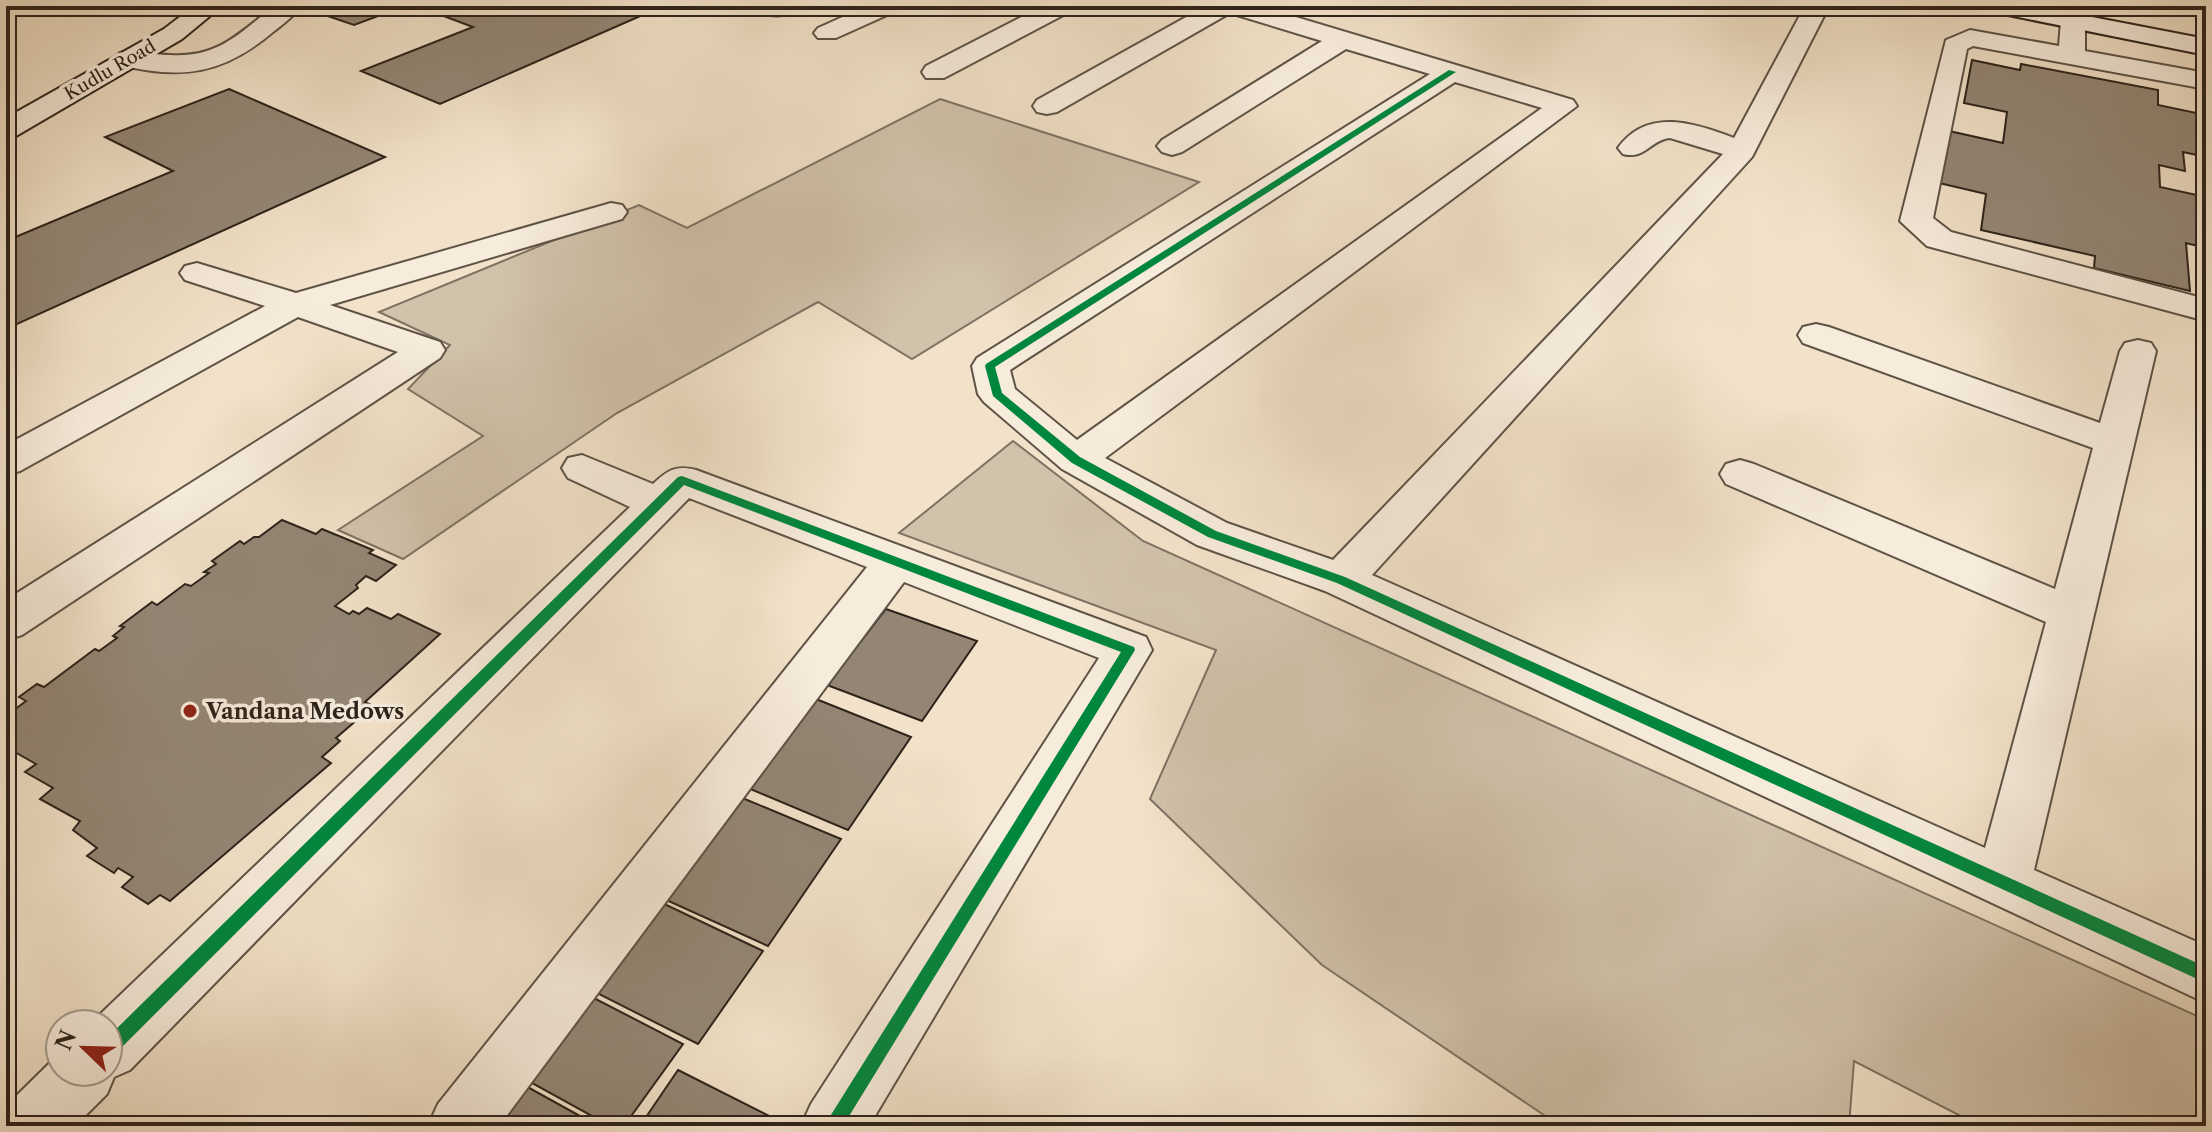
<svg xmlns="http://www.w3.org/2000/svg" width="2212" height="1132" viewBox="0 0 2212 1132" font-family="'Libre Caslon Text',serif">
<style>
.green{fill:#d1c2ab;stroke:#7f7263;stroke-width:2}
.building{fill:#938675;stroke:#2d231b;stroke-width:2}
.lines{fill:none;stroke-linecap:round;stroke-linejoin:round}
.street-casing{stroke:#5e5346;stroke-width:4}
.secondary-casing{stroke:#2d231b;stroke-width:4}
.street{fill:#f7ecdc;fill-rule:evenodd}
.secondary{fill:#f7ecdc;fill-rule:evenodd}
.cycleway-casing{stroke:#f7ecdc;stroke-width:5}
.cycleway{fill:#00873e;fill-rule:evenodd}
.poi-dot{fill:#8f2418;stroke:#f7ecdc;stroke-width:3}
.labels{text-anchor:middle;stroke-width:7;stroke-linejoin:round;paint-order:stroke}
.far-street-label{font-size:18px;fill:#2d231b;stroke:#f7ecdc}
.poi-label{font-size:22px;font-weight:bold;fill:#2d231b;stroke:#f7ecdc;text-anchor:start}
</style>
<rect width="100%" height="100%" fill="#f2e2c9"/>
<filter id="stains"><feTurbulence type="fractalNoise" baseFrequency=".0025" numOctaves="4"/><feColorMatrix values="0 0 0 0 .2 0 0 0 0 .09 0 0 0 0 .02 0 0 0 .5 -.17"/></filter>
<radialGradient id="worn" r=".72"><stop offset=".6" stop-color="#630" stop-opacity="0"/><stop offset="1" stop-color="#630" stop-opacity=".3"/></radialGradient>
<g class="green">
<path d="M940,99L1199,182L912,359L818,302L617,413L403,559L338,530L483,436L408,389L450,345L379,312L639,205L687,228Z"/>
<path d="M1013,441L1143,541L2206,1020V1126H1980L1854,1061L1849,1126H1560L1322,965L1150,799L1216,650L899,533Z"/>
</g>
<g class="building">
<path d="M310,6H405L354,25L304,8Z"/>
<path d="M417,6H663L440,104L361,71L473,27Z"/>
<path d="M1972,60L2020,70L2021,64L2158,90V105L2206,115V157L2183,152L2185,171L2159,165L2160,187L2206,197V248L2186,243L2190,291L2094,268L2095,256L1981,230L1986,194L1939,183L1949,131L2003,143L2007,112L1964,103Z"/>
<path d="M229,89L385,157L6,329V241L173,171L105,137Z"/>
<path d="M282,520L316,534L322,529L373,550L369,553L396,565L376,581L366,576L356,585L358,588L335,606L349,614L353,611L359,614L367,608L391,619L398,614L440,634L365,702L373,706L336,738L340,741L322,757L331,763L170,901L160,895L148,904L122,887L133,877L118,868L114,873L87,856L97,848L73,830L80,821L40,799L53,788L25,772L36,764L6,747V741L10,738L6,735V716L26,701L19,697L37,684L44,687L95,649L99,651L117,638L113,636L124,627L120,626L152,602L157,605L185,584L191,586L209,573L204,572L216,564L212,561L240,541L244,544L254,537H259Z"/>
<path d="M886,609L977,641L922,721L827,685Z"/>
<path d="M816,699L911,737L848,830L748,788Z"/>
<path d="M740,797L841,839L768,946L662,898Z"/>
<path d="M658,901L763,951L698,1044L589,989Z"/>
<path d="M586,994L683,1044L624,1126H610L521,1077Z"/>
<path d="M678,1070L789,1126H640Z"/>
<path d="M513,1079L598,1126H476Z"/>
</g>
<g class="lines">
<g class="street-casing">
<g id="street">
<path d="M274,6H301C294,16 283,24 273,32C223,74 183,80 120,65L116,59L120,53C136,49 153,55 170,55C217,58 239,34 274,6Z"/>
<path d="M766,6H796C790,16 778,17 767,14L764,9Z"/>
<path d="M867,6H899L896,11L836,38H818L814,33L818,28Z"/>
<path d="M1043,6H1074L1071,11L944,78H926L922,72L926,66Z"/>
<path d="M1206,6H1259L1573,100L1577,106L1105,458L1227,523L1333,560L1723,154L1670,138C1650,140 1645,160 1623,154L1618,148C1647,107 1695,123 1734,138L1805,6H1829L1752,157L1372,575L1985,848L2046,622L1726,484L1720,474L1726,464L1740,460L1754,464L2055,589L2093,448L1803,343L1798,335L1803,327L1816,324L1829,327L2100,423L2120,351L2125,343L2138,340L2151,343L2156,351L2034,870L2206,946V1003L1325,591L1197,545L1062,469L984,402L978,394L972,366L977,358L1430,74L1346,49L1182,152L1172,155L1162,152L1157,146L1162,140L1322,41L1230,13L1057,112L1047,114L1037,112L1033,106L1037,100ZM1455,82L1542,108L1077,440L1015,389L1010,370Z"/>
<path d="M2067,6H2091L2085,21V51L2206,73V89L1973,46L1967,49L1933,218L1951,232L2206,299V321L1927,246L1900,221L1946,40L1970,30L2059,46L2061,21Z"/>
<path d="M611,203L622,205L627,212L622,219L330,305L440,342L445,350L440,358L22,635L6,640V600L398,352L298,317L20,471L6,475V445L265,306L185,280L180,273L185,266L197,263L296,293Z"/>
<path d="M582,455L653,484C668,470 676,465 696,470L1146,637L1152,650L869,1126H801L811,1104L1099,658L904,582L499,1126H428L438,1104L867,567L689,498L130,1070L114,1077L107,1094L75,1126H6L8,1104L60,1053V1072H108V1024H90L630,507L568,478L562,468L568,458Z"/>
</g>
</g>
<g class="secondary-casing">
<g id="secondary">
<path d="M194,6H222L182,39L16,136L6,139V118L164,29Z"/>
<path d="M1986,6H2035L2206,39V55L1998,13L1989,11Z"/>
</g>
</g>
<use href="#street" class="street"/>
<use href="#secondary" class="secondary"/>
<g class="cycleway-casing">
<g id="cycleway">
<path d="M1449,70L1456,72L995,367L1002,393L1080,457L1216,531L1345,577L2206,967V983L1337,583L1208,537L1072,463L993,396L985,366L986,364Z"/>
<path d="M682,476L1134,647L1135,650L843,1126H824L1121,652L684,485L114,1055L108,1057V1037L678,477Z"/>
</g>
</g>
<use href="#cycleway" class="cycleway"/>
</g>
<circle class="poi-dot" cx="190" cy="711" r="8"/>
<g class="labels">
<g class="far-street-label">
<text transform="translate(110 70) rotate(-30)" y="6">Kudlu Road</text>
</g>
<g class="poi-label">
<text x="206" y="719">Vandana Medows</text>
</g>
</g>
<rect width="2212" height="1132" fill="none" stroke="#f2e2c9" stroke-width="32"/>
<rect x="8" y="8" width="2196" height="1116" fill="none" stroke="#2d231b" stroke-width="4"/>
<rect x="16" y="16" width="2180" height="1100" fill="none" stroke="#2d231b" stroke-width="2"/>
<g transform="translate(84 1048) rotate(293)"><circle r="38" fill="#f7ecdc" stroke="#a69c8f" stroke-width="2"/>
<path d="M0-6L14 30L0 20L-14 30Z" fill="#8f2418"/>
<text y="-12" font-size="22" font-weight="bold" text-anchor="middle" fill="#2d231b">N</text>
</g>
<rect width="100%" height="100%" filter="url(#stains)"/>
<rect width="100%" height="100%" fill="url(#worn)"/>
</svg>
